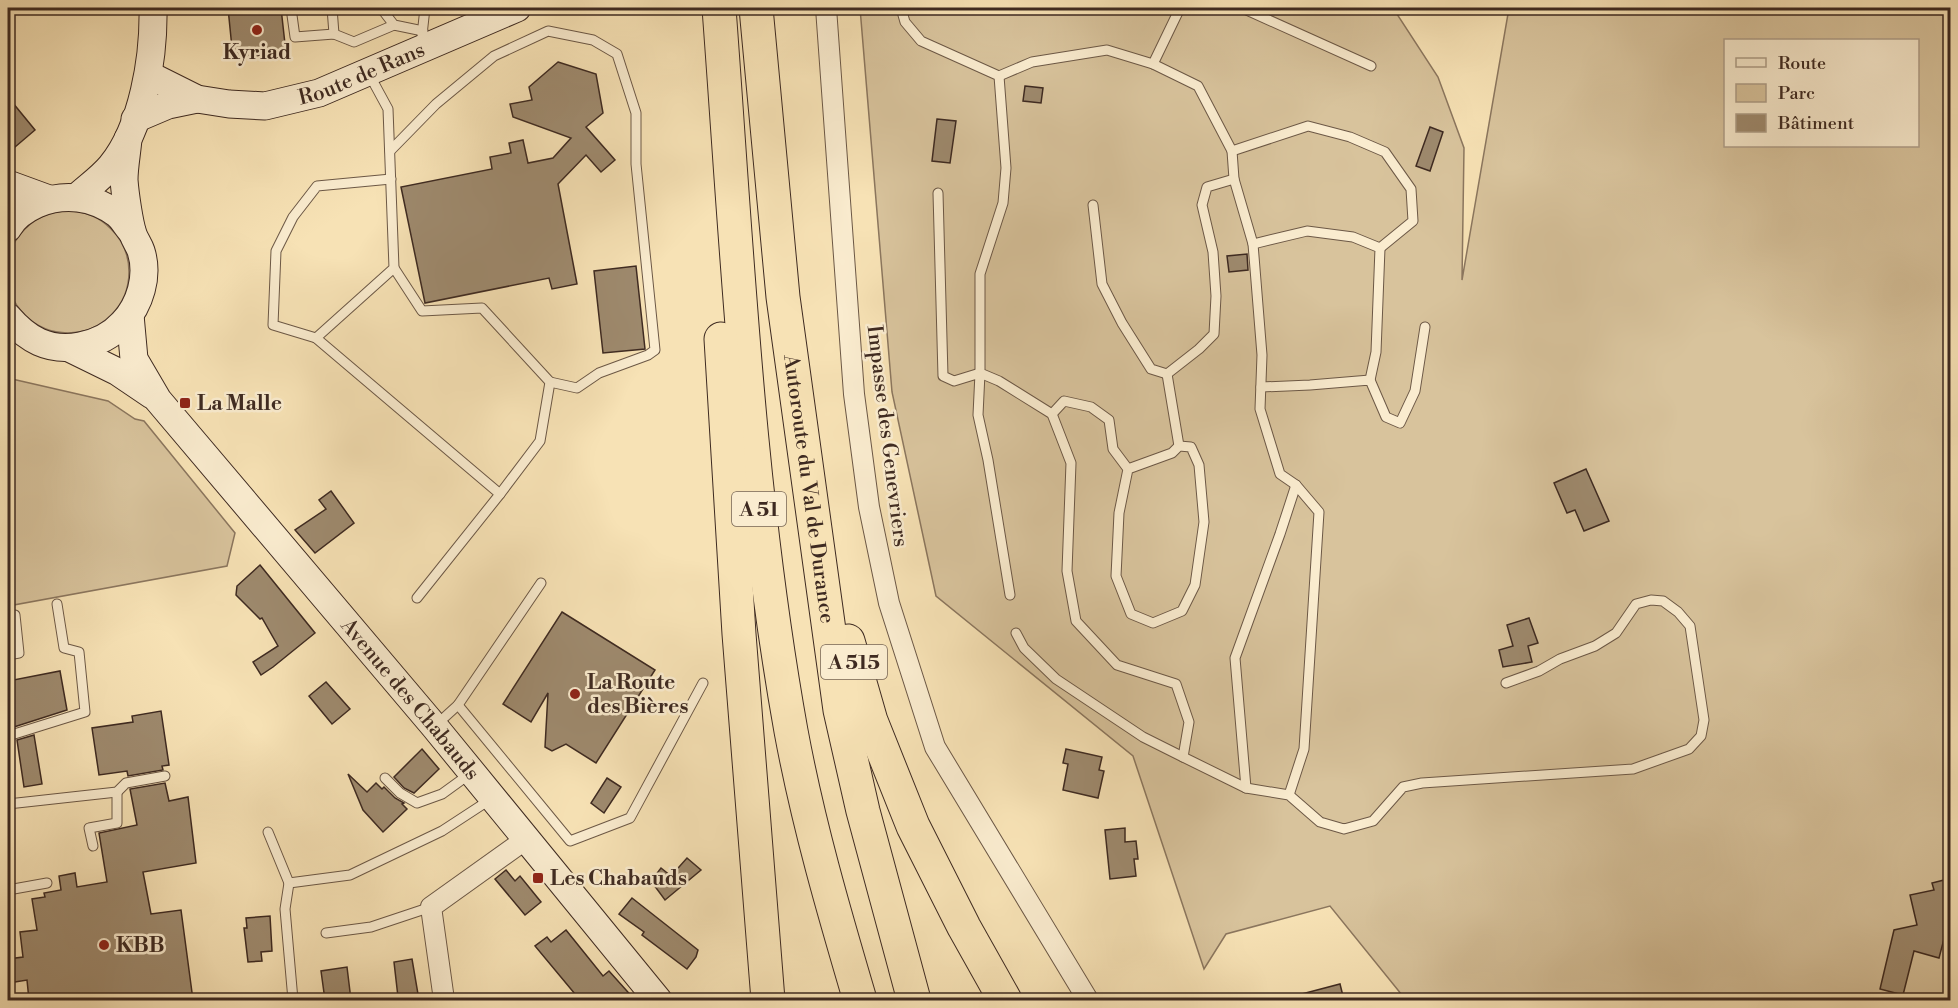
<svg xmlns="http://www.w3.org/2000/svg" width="1958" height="1008" viewBox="0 0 1958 1008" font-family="'Libre Bodoni',serif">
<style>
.green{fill:#d8c39c;stroke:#8b765e;stroke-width:1.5;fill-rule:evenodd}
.building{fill:#9e8a6e;stroke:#3e2a21;stroke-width:1.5}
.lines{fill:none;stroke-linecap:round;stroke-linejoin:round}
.lane-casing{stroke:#6c5846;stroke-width:11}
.street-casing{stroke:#6c5846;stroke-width:22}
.secondary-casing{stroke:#3e2a21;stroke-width:29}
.highway-casing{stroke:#3e2a21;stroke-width:35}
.lane{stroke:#faeccf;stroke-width:9}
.street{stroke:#faeccf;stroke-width:20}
.secondary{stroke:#faeccf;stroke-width:27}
.highway{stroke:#f7e2b5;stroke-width:33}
.poi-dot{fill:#8f2418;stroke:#faeccf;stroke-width:2}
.labels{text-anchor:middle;stroke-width:5;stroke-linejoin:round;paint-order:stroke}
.shield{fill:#faeccf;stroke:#766455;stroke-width:1.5}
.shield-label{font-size:20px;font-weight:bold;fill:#3e2a21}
.poi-label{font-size:21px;font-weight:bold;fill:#3e2a21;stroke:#faeccf;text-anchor:start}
.street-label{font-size:21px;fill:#3e2a21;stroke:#faeccf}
</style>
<rect width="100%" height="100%" fill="#f7e2b5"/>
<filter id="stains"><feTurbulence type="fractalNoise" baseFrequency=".00333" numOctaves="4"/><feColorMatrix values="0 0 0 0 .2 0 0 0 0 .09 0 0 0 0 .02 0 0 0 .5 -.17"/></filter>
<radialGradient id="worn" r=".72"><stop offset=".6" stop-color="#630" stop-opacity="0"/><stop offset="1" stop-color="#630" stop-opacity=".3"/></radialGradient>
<g class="green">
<path d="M860,8H1384L1397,14L1438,77L1464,148L1462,280L1509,8H1950V1000H1406L1330,906L1226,934L1204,969L1133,756L936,596L892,392ZM1726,40H1918V146H1726Z"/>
<circle cx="68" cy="272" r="61"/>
<path d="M12,379L108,401L135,419L144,421L235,533L227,566L8,606V380Z"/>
</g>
<g class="building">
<path d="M228,8H281L286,53L233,58Z"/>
<path d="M558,62L596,74L603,113L586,127L615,160L601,172L586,155L558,184L577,284L552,289L549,278L425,303L401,187L492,169L490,157L511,153L509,143L523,140L528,163L553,158L571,138L513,117L510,104L532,100L529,87Z"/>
<path d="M1025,86L1043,88L1041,103L1023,101Z"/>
<path d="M8,97L35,130L8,153Z"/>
<path d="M937,119L956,121L950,163L932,161Z"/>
<path d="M1430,127L1443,132L1430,171L1416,166Z"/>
<path d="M1247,254L1248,270L1229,272L1227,256Z"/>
<path d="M636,266L645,349L603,353L594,271Z"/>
<path d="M1586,469L1609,521L1584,531L1575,510L1567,513L1554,483Z"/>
<path d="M331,491L354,523L315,553L295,530L326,509L319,500Z"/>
<path d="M260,565L315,633L273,667L261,675L253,662L278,646L262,618L260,619L236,595L237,586Z"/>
<path d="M562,612L655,670L596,763L566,744L552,751L545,747L548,693L531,722L503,704Z"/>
<path d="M1529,618L1538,643L1528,646L1532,662L1503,667L1499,650L1513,646L1507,625Z"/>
<path d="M60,671L67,710L14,727V724L8,725V681Z"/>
<path d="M326,682L350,709L332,724L309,696Z"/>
<path d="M161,711L169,765L162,766L163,770L128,776L127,771L99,775L92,728L133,722L132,716Z"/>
<path d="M34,735L42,784L24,787L17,740Z"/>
<path d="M422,749L439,769L414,793L404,788L394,777Z"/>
<path d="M1066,749L1102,757L1099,770L1104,771L1098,798L1063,790L1068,764L1063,763Z"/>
<path d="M348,774L367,792L376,783L382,789L384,787L395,798L404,803L402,804L407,809L383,832L363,810Z"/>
<path d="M607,778L621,787L604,813L591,803Z"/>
<path d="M165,783L169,801L188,797L196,863L143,872L151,914L181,910L193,1000H29L27,980L8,983V959L23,957L20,932L37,930L32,899L45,897L44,893L61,890L59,876L75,873L77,887L107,882L99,833L137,825L130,789Z"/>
<path d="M1125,828V842L1136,841L1138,859H1134L1136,876L1110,879L1105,830Z"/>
<path d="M687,858L701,870L665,900L651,881L661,868L671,876Z"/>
<path d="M506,870L515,881L520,876L541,902L525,915L495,879Z"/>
<path d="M1948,879L1950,892V936L1945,935L1939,958L1914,951L1903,995L1880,989L1894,930L1917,925L1910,895L1934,890L1932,883Z"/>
<path d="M632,898L698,950L696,957L687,969L642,935L644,932L619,914Z"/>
<path d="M270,916L272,951L261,952L262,961L248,962L244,928H247L246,918Z"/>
<path d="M566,930L603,976L609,971L635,1000H580L535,946L547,937L551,942Z"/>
<path d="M412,959L418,994L398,997L394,962Z"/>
<path d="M347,967L351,1000H325L321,971Z"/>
<path d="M1340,984L1344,1000H1295L1294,996Z"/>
</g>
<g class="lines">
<g class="lane-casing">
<g id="lane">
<path d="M291,8L295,37L334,34L354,42L394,25"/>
<path d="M332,8L334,34"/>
<path d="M381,8L394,25L423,31"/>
<path d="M901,8L905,22L921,41L999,76L1006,168L1003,203L980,274V373L999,381L1052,414L1071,463L1067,571L1076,621L1117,665L1176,684L1189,722L1183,757L1246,788L1289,795L1320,822L1344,829L1373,821L1403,787L1422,783L1633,769L1689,749L1701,736L1704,720L1690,626L1678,612L1663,601L1651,600L1636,604L1616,633L1595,646L1560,659L1539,671L1506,683"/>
<path d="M1242,8L1371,66"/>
<path d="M422,35L425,8"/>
<path d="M1153,64L1180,8"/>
<path d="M369,74L388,109L394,268L316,338L500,494L417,598"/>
<path d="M999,76L1032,62L1107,50L1153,64L1198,86L1232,151L1234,179L1253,244L1262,355L1260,409L1280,474L1296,485L1319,512L1304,749L1289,795"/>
<path d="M390,151L436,104L494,56L548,31L593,40L617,54L636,113V164L655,350L648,355L599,373L577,388L550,382"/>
<path d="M1232,151L1308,126L1350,137L1385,152L1411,189L1413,221L1380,248"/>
<path d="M938,193L943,376L954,381L980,373L978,415L988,460L1010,595"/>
<path d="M1093,205L1102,284L1122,323L1151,369L1167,374L1199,349L1214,334L1216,296L1213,252L1202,205L1207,187L1234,179"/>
<path d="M1253,244L1307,231L1353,237L1380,248L1376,352L1370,380"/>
<path d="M394,268L422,311L482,308L550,382L540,441L500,494"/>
<path d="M316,338L273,325L276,251L293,217L317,186L391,179"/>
<path d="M1167,374L1179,446"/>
<path d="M1261,387L1310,385L1370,380L1386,417L1400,423L1415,391L1425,327"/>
<path d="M1052,414L1064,401L1091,407L1109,420L1113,449L1128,469L1119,513L1116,576L1131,614L1153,623L1182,611L1195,585L1204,522L1199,465L1191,447L1179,446L1172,453L1128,469"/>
<path d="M8,616L15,615L19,653L8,655"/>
<path d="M1016,633L1024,648L1056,679L1143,737L1183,757"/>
<path d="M458,705L570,841L630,818L703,683"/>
<path d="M436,725L458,705L541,583"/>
<path d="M8,736L85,712L79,652L64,648L57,604"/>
<path d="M385,778L400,793L417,803L442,794L471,773"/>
<path d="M1246,788L1235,658L1280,534L1296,485"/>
<path d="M8,791L9,804"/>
<path d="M8,804L117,792L126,783L165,776"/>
<path d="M268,832L289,883L350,875L442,831L491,799"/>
<path d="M93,846L89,828L117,823V792"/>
<path d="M289,883L285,909L293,1000"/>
<path d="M8,890L47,883"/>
<path d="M326,933L371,927L431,907"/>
</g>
</g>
<g class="street-casing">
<g id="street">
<path d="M826,8L854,394L869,507L889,603L935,747L1088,1000"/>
<path d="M444,1000L431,907L526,839"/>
</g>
</g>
<g class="secondary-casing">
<g id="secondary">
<path id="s1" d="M149,75L197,99L229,104L265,106L319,93L517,8"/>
<path d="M135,119L168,105L197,99"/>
<path d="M8,184L49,199"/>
<path d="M77,197C88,187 102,177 111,166C143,127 154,57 153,8"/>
<path d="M8,228C14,217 26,209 37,204C64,193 93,196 117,214C123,219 127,227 132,232"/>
<path id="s2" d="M130,315L134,359L158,400L434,726L658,1000"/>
<path d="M8,317C27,339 48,352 80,346C97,343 111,336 123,323C140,305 149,276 141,251C139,245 135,240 133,234C129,222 125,193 124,180C124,167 127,152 128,139"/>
<path d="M69,348L118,372L152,395"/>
</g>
</g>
<g class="highway-casing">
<g id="highway">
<path d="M719,8C737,249 748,492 791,731C808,823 834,912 860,1000"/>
<path id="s3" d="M756,8L783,297L840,710L863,811L914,1000"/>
<path d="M721,339L739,634L768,1000"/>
<path d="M848,641L871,721L913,826L964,927L1005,1000"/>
</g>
</g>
<use href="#lane" class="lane"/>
<use href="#street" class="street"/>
<use href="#secondary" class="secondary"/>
<use href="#highway" class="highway"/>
</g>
<g class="poi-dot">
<circle cx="257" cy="30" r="6"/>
<rect x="179" y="397" width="12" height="12" rx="3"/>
<circle cx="575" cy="694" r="6"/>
<rect x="532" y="872" width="12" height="12" rx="3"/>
<circle cx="104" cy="945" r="6"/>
</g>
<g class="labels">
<g class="shield">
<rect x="732" y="492" width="54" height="34" rx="4.5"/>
<rect x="821" y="645" width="66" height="34" rx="4.5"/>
</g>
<g class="shield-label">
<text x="759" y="516">A 51</text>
<text x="854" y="669">A 515</text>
</g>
<g class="poi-label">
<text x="257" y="59" text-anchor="middle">Kyriad</text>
<text x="197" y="410">La Malle</text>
<text x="587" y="689">La Route<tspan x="587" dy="24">des Bières</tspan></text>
<text x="550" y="885">Les Chabauds</text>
<text x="116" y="952">KBB</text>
</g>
<g class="street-label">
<text dy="7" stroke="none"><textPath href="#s1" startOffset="224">Route de Rans</textPath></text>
<text transform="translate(888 436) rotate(83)" y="7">Impasse des Genevriers</text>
<text dy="7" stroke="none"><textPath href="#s3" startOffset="484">Autoroute du Val de Durance</textPath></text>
<text dy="7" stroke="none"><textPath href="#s2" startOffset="483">Avenue des Chabauds</textPath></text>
</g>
</g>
<rect width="1958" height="1008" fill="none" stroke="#f7e2b5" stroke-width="30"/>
<rect x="9" y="9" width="1940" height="990" fill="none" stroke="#3e2a21" stroke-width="3"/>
<rect x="15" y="15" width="1928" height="978" fill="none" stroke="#3e2a21" stroke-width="1.5"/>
<rect x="1724" y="39" width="195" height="108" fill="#faeccf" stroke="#af9e89" stroke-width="1.5"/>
<rect x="1736" y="58" width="30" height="9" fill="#faeccf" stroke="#af9e89" stroke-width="1.5"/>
<text x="1778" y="69" font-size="18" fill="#3e2a21">Route</text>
<rect x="1736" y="84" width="30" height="18" fill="#d8c39c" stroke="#af9e89" stroke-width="1.5"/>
<text x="1778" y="99" font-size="18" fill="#3e2a21">Parc</text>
<rect x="1736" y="114" width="30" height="18" fill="#9e8a6e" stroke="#af9e89" stroke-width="1.5"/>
<text x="1778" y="129" font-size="18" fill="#3e2a21">Bâtiment</text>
<rect width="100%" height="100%" filter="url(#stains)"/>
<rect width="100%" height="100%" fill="url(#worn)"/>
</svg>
